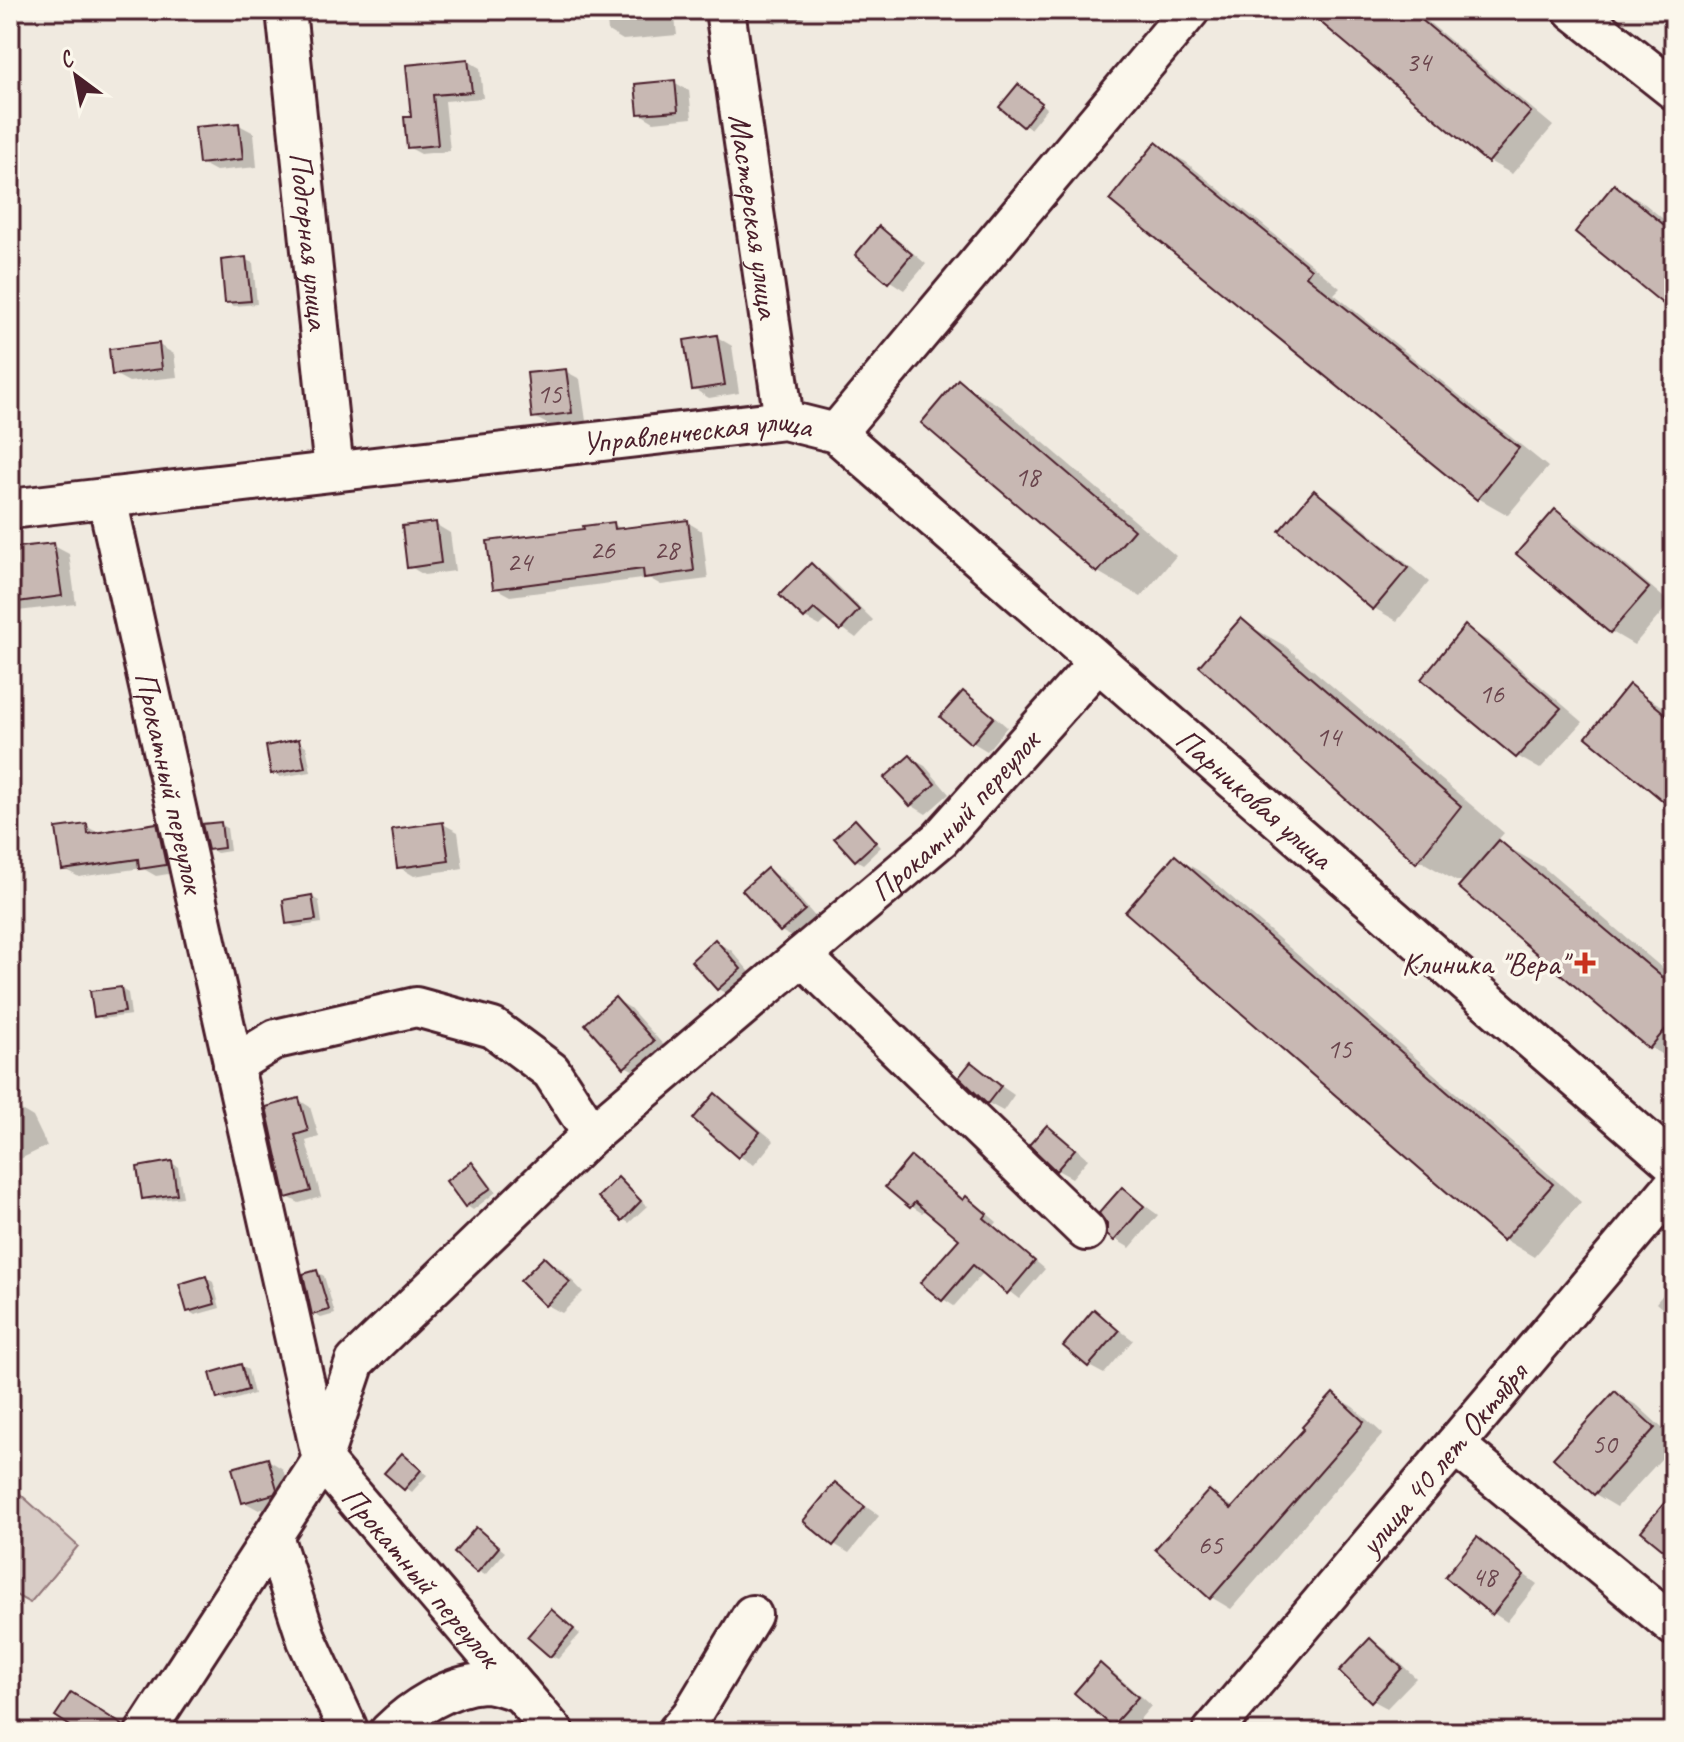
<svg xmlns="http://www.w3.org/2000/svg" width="1684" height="1742" viewBox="0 0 1684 1742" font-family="Caveat,sans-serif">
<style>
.green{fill:#d8ccc6;stroke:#917678;stroke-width:2}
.shadow{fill:#0003}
.building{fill:#c8b8b3;stroke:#4a1f2b;stroke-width:2}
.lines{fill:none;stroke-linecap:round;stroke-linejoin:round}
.minor-casing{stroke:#4a1f2b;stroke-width:44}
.minor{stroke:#fbf7ec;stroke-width:38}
.poi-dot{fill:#c8321e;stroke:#fbf7ec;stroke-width:3}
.labels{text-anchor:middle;stroke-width:7;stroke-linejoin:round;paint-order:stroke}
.number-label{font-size:28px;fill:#6a454d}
.street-label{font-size:32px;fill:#4a1f2b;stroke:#fbf7ec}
.poi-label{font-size:32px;fill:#4a1f2b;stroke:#fbf7ec;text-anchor:end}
</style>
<rect width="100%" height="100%" fill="#f0eae0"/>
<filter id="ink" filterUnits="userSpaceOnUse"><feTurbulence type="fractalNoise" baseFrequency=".0125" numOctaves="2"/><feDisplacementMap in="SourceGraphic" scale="16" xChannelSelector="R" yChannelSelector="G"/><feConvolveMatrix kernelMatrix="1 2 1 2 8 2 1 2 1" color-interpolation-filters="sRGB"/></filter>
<g filter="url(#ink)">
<path class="green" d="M10,1485L78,1546L30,1603L10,1592Z"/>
<g class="shadow">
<path d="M606,10H674L677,35L623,40L608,31Z"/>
<path d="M768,10H803L804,21L776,23L769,19Z"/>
<path d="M1309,10H1414L1553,126L1512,174L1489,161Z"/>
<path d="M468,61L480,68L483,98L445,101L450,151L421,154L408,147L413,118L408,66Z"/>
<path d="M674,82L689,91L692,118L654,122L639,113Z"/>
<path d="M1025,90L1047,108L1030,129L1024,125Z"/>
<path d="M239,125L254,133L257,167L216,171L201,163Z"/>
<path d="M1156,145L1186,162L1340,288L1334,294L1548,467L1508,515L1478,498Z"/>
<path d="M1614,186L1645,204L1674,228V311Z"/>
<path d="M879,229L894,237L926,264L904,290L890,281L858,255Z"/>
<path d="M246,260L253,263L257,304L234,306L227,302Z"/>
<path d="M717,337L732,346L739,393L709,398L694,389Z"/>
<path d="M159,345L174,354L177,377L129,382L114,374Z"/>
<path d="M565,371L580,379L586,421L549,425L534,417Z"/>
<path d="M959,382L1002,407L1176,556L1141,597L1098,572Z"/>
<path d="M1315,493L1337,506L1429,582L1397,621L1374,608Z"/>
<path d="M1555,511L1578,524L1670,603L1634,645L1612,632L1519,553Z"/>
<path d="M687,522L702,531L708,579L661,585L649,578L510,596L495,588L586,531L613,524L623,530Z"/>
<path d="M435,524L450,533L455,571L424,575L409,566Z"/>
<path d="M54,546L69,554L76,604L10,612V550Z"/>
<path d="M811,566L826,574L873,620L856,638L828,618L820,626L805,618Z"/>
<path d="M1241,621L1285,646L1504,833L1497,841L1543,867L1674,978V1061L1650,1047L1466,881H1456L1412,856Z"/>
<path d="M1465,628L1488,641L1583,722L1540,769L1517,756Z"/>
<path d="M1629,687L1674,713V807Z"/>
<path d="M963,693L978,702L1007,727L987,751L972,742Z"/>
<path d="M299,742L306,746L311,772L280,777L273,773Z"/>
<path d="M910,758L925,766L949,794L926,814L911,805L887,778Z"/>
<path d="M856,822L881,847L863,864L856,860Z"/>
<path d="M221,824L227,828L230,851L217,853L210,849Z"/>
<path d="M443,824L458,832L463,868L414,876L399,867Z"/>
<path d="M157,825L172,834L180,872L156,876L142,868L79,877L64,869L86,826L100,834Z"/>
<path d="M1175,857L1206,875L1581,1202L1534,1257L1504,1239Z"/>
<path d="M767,870L782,879L818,920L796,939L781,931Z"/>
<path d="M312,897L319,901L322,923L295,927L288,923Z"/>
<path d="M716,942L731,950L755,978L733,997L718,989Z"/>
<path d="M121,989L128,993L131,1015L102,1019L96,1015Z"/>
<path d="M615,999L630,1008L668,1050L640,1074L625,1066Z"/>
<path d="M971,1065L1014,1095L1003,1111L988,1103Z"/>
<path d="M715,1095L730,1104L774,1141L754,1165L739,1156L696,1119Z"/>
<path d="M299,1100L310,1107L319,1137L306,1141L321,1197L299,1203L288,1197Z"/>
<path d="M18,1108L33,1117L47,1146L18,1160L10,1156V1112Z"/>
<path d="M1047,1127L1062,1136L1088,1159L1072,1178L1057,1170Z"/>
<path d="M912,1158L965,1201L967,1199L978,1206L997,1222L994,1226L1045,1269L1019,1299L984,1272L954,1306L943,1299L961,1239L926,1209L922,1213L911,1206Z"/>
<path d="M172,1163L178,1167L183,1197L150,1201L143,1197Z"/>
<path d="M472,1164L478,1168L496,1192L473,1210L467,1206Z"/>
<path d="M619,1180L647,1206L629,1223L623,1219Z"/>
<path d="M1122,1189L1158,1215L1130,1248L1115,1239Z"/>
<path d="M545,1260L560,1268L583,1292L562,1313L547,1305L523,1281Z"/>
<path d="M317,1272L324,1276L335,1314L321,1318L314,1314Z"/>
<path d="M206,1278L213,1282L220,1308L195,1315L188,1311Z"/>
<path d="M1674,1281V1319L1656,1303Z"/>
<path d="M1095,1312L1133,1340L1104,1374L1089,1366Z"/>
<path d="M241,1366L248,1370L254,1394L226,1402L219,1398Z"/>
<path d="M1615,1393L1638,1406L1674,1439V1445L1617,1507L1595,1494Z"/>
<path d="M1333,1395L1353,1407L1383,1434L1231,1609L1211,1597L1158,1549L1210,1492L1235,1508L1307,1429Z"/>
<path d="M409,1459L427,1475L412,1492L387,1473Z"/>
<path d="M268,1460L283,1469L291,1498L289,1501L259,1510L244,1502Z"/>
<path d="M835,1484L879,1516L849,1553L834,1544Z"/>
<path d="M483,1534L505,1552L485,1575L478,1571Z"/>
<path d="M1477,1540L1537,1584L1507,1622L1493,1613Z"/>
<path d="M558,1616L580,1634L558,1659L551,1656Z"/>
<path d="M1370,1640L1385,1649L1416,1678L1387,1708L1372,1700Z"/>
<path d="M1100,1666L1115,1674L1151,1706L1129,1732L1113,1725Z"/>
</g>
<g class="building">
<path d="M1306,10H1410L1531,112L1488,163Z"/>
<path d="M468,59L472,92L433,95L438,145L407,148L404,117H411L406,65Z"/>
<path d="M675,80L678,111L638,114L635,84Z"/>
<path d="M1018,84L1042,103L1023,127L999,107Z"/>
<path d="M239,123L243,159L199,164L195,127Z"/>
<path d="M1156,142L1311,269L1306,276L1519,448L1477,500L1109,200Z"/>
<path d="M1614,184L1674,233V313L1575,232Z"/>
<path d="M879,226L912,254L888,283L855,255Z"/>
<path d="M246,257L251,301L225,303L221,260Z"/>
<path d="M717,335L725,385L692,390L684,340Z"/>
<path d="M159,343L162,369L112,375L109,349Z"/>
<path d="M566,369L572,413L532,418L527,373Z"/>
<path d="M958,379L1134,530L1097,573L921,423Z"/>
<path d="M1314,490L1408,568L1373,610L1279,531Z"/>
<path d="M1555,509L1649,588L1610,633L1516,554Z"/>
<path d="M688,520L694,571L644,578L643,569L493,589L487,541L584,529L583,526L614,522L615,529Z"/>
<path d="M436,522L441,563L407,568L402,526Z"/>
<path d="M54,543L62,596L10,603V548Z"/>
<path d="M811,563L859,610L840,631L814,609L804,619L779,595Z"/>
<path d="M1241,618L1461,806L1416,863L1199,666Z"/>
<path d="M1465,625L1561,708L1516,758L1421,679Z"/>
<path d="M1629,684L1674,721V810L1586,737Z"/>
<path d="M963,691L994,717L971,744L940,717Z"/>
<path d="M299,739L305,768L271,774L266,746Z"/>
<path d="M910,755L935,784L910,806L884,778Z"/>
<path d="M855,819L876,842L855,861L834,838Z"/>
<path d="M221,822L224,848L208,850L202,824Z"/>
<path d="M443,822L449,861L397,868L392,829Z"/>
<path d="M157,823L166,865L139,869L138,859L62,870L56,828L87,824L88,834Z"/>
<path d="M1499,840L1674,987V1019L1649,1049L1458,887Z"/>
<path d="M1175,855L1553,1184L1503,1241L1125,912Z"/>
<path d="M767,868L805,910L780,932L742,890Z"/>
<path d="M312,895L316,920L286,924L283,900Z"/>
<path d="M715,939L741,969L717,990L691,961Z"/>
<path d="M121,987L125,1012L94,1017L90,991Z"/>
<path d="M615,997L654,1041L624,1068L585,1024Z"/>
<path d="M971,1062L1001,1086L987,1104L959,1077Z"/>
<path d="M715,1093L760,1132L738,1158L693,1119Z"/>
<path d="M299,1098L308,1131L295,1135L311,1191L286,1198L266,1107Z"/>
<path d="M1047,1125L1075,1149L1056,1171L1029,1145Z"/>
<path d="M911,1156L963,1200L966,1196L987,1214L984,1218L1035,1261L1007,1294L973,1265L942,1301L920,1283L959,1239L915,1202L910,1208L885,1187Z"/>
<path d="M172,1161L177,1194L142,1199L137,1167Z"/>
<path d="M472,1162L491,1188L465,1207L446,1181Z"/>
<path d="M618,1177L641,1201L622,1221L598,1197Z"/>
<path d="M1122,1187L1144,1206L1114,1241L1107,1235V1224L1099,1213Z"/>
<path d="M544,1257L570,1282L545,1306L520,1281Z"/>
<path d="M317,1270L329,1310L312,1315L303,1274Z"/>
<path d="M206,1276L215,1304L187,1312L179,1284Z"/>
<path d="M1094,1309L1119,1331L1088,1367L1063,1346Z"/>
<path d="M241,1364L248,1390L217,1399L210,1373Z"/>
<path d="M1615,1391L1655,1428L1594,1495L1553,1458Z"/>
<path d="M1333,1393L1364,1422L1210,1599L1155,1549L1209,1490L1231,1509L1304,1429L1302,1427Z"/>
<path d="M402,1453L421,1470L404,1490L384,1473Z"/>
<path d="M268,1458L277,1489L274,1494L242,1503L232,1468Z"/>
<path d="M835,1482L865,1507L833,1546L803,1521Z"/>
<path d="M1674,1491V1558L1641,1531Z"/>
<path d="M476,1527L499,1547L477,1573L454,1553Z"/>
<path d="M1477,1537L1524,1575L1492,1615L1445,1577Z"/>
<path d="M551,1609L574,1629L550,1657L527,1637Z"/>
<path d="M1370,1638L1402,1668L1371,1702L1339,1671Z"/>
<path d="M1100,1663L1138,1697L1112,1726L1074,1693Z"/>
<path d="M71,1692L124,1726L123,1732H79L55,1716Z"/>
</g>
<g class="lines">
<g class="minor-casing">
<g id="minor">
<path id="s1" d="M286,10L334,471"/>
<path id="s2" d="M725,10L784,420"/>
<path d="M1573,10L1674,90"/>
<path d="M836,433L1190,10"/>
<path id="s3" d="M107,499L322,1460L554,1732"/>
<path id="s4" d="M10,509L784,420L836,433L1674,1164"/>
<path d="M802,956L1086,1231"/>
<path d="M233,1065L276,1039L416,1007L493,1028L551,1071L592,1134"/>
<path d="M1455,1445L1674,1626"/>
<path d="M273,1536L307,1640L347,1727L346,1732"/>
<path id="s5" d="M145,1732L322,1460L355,1362L592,1134L940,839L1097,663"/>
<path d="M389,1732C412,1709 449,1685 483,1683C495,1683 509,1689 520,1692"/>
<path d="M677,1732L691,1716L752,1615"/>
<path id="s6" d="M1212,1732L1674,1185"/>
</g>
</g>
<use href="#minor" class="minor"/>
</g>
</g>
<path class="poi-dot" d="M1581 951h8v8h8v8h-8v8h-8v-8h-8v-8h8z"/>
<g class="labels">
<g class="number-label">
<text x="1418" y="71">34</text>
<text x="549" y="403">15</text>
<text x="1027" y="486">18</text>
<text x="602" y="559">26</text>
<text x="666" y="559">28</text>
<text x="519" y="571">24</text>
<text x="1491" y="703">16</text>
<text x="1328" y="746">14</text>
<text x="1339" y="1058">15</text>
<text x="1604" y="1453">50</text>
<text x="1210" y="1554">65</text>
<text x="1484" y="1586">48</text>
</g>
<g class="street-label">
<text dy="11" stroke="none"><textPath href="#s2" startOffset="208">Мастерская улица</textPath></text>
<text dy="11" stroke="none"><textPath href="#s1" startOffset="232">Подгорная улица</textPath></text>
<text dy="11" stroke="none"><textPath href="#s4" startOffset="692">Управленческая улица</textPath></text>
<text dy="11" stroke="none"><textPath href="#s3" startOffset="290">Прокатный переулок</textPath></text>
<text dy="11" stroke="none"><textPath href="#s4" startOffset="1388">Парниковая улица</textPath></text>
<text dy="11" stroke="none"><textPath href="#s5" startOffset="1240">Прокатный переулок</textPath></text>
<text dy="11" stroke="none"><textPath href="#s6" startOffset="358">улица 40 лет Октября</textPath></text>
<text dy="11" stroke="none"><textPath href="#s3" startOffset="1138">Прокатный переулок</textPath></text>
</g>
<g class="poi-label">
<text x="1567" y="974">Клиника "Вера"</text>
</g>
</g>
<rect width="1684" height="1742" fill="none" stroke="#fbf7ec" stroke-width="40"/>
<rect x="20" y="20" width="1644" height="1702" fill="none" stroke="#4a1f2b" stroke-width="3" filter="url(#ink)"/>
<g transform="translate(76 76) rotate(328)" stroke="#fbf7ec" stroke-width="6" paint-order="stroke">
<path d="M0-6L14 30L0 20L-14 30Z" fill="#4a1f2b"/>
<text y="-12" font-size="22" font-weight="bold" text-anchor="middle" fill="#4a1f2b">С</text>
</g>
</svg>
